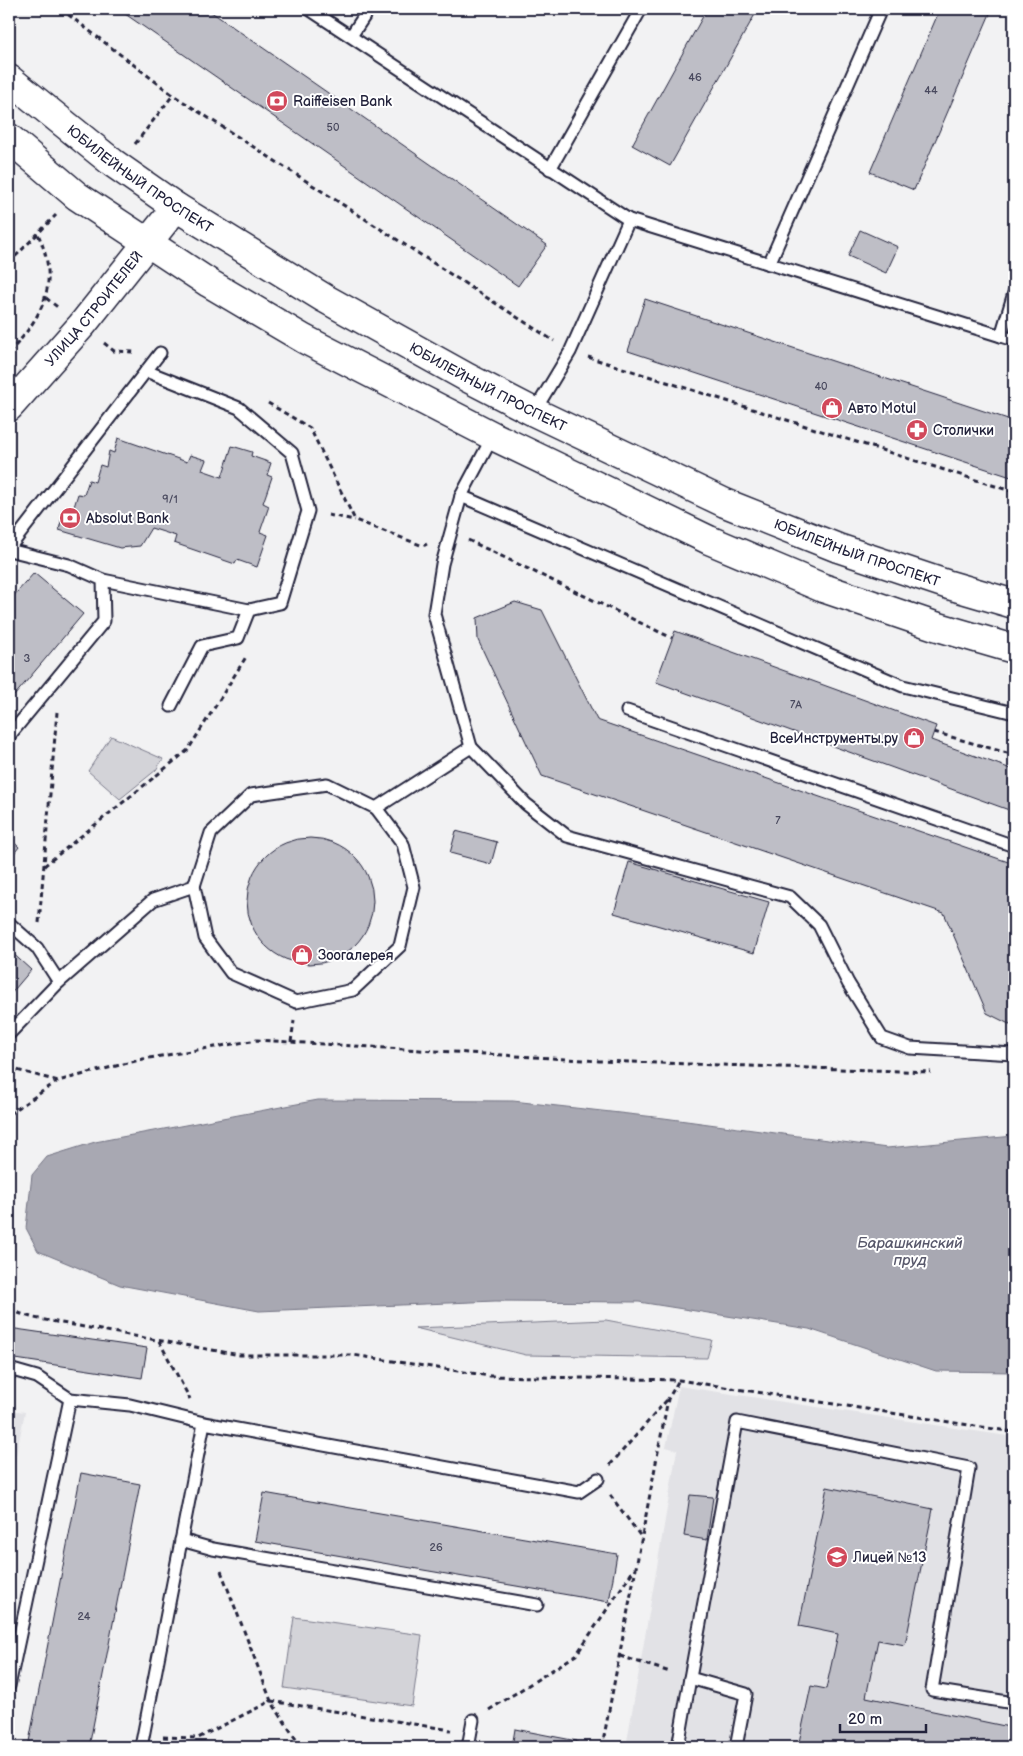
<svg xmlns="http://www.w3.org/2000/svg" width="1023" height="1756" viewBox="0 0 1023 1756" font-family="'Balsamiq Sans',sans-serif">
<style>
.built{fill:#e2e2e6}
.green{fill:#d3d3d8;stroke:#7a7a8a}
.water{fill:#a8a8b2;stroke:#727282}
.building{fill:#bebec6;stroke:#22223b}
.lines{fill:none;stroke-linecap:round;stroke-linejoin:round}
.service-casing{stroke:#22223b;stroke-width:15}
.tertiary-casing{stroke:#22223b;stroke-width:31}
.secondary-casing{stroke:#22223b;stroke-width:31}
.path{stroke:#22223b;stroke-width:3;stroke-dasharray:5 4;stroke-linecap:butt}
.service{stroke:#fff;stroke-width:11}
.tertiary{stroke:#fff;stroke-width:28}
.secondary{stroke:#fff;stroke-width:28}
.labels{text-anchor:middle;stroke-width:4;stroke-linejoin:round;paint-order:stroke}
.number-label{font-size:11px;fill:#49495e}
.poi-label{font-size:14px;fill:#22223b;stroke:#fff;text-anchor:start}
.street-label{font-size:14px;fill:#22223b;stroke:#fff}
.water-label{font-size:15px;font-style:italic;fill:#58586b;stroke:#fff}
</style>
<rect width="100%" height="100%" fill="#f2f2f3"/>
<filter id="ink" filterUnits="userSpaceOnUse"><feTurbulence type="fractalNoise" baseFrequency=".02" numOctaves="2"/><feDisplacementMap in="SourceGraphic" scale="10" xChannelSelector="R" yChannelSelector="G"/><feConvolveMatrix kernelMatrix="1 2 1 2 8 2 1 2 1" color-interpolation-filters="sRGB"/></filter>
<g filter="url(#ink)">
<g class="built">
<path d="M679,1386L1014,1437V1747H626L677,1450L666,1447Z"/>
<path d="M9,1410L25,1412L9,1489Z"/>
</g>
<g class="green">
<path d="M111,736L163,759L156,770L120,799L88,771Z"/>
<path d="M606,1320L712,1340L707,1358L526,1355L415,1328Z"/>
<path d="M294,1617L422,1635L412,1706L284,1688Z"/>
</g>
<path class="water" d="M318,1100L513,1101L664,1118L887,1148L1014,1136V1372L936,1371L809,1329L639,1302L495,1301L259,1311L120,1285L38,1251L26,1228L32,1175L47,1157L95,1142Z"/>
<g class="building">
<path d="M118,9H207L547,245L518,286Z"/>
<path d="M707,9H758L670,166L632,145Z"/>
<path d="M940,9H992L914,190L870,172Z"/>
<path d="M860,230L898,247L886,273L848,256Z"/>
<path d="M645,299L1014,421V478L628,351Z"/>
<path d="M118,438L187,462L190,455L206,460L202,470L222,477L232,446L252,452L251,456L271,463L267,475L272,477L263,503L269,506L260,532L268,535L257,567L237,560L235,564L174,543L176,536L151,528L140,546L120,548L59,530L64,508L73,510L78,494L84,495L89,480L95,482L100,465L106,467L109,451L114,453Z"/>
<path d="M34,573L83,614L9,702V601Z"/>
<path d="M515,602L542,610L597,720L1014,864V1022L1009,1024L987,1013L944,913L542,776L478,640L477,618Z"/>
<path d="M675,631L936,726L931,740L1014,770V796L1009,810L656,682Z"/>
<path d="M456,831L497,842L491,864L450,853Z"/>
<circle cx="310" cy="901" r="63"/>
<path d="M9,838L19,847L9,860Z"/>
<path d="M629,862L769,902L754,953L614,913Z"/>
<path d="M9,950L31,970L9,996Z"/>
<path d="M9,1328L147,1348L142,1378L9,1358Z"/>
<path d="M81,1473L140,1484L89,1747H28Z"/>
<path d="M827,1487L933,1509L905,1645L878,1640L866,1697L1014,1728L1010,1747H798L811,1686L826,1689L838,1634L799,1626Z"/>
<path d="M264,1493L617,1554L609,1602L255,1541Z"/>
<path d="M690,1495L713,1497L707,1540L684,1536Z"/>
<path d="M515,1729L577,1741L576,1747H512Z"/>
</g>
<g class="lines">
<g class="service-casing">
<g id="service">
<path d="M309,9L629,220L1014,340"/>
<path d="M351,36L369,9"/>
<path d="M550,169L641,9"/>
<path d="M769,264L881,9"/>
<path d="M1001,336L1014,293"/>
<path d="M146,371L239,408L292,453L308,511L280,603L249,610"/>
<path d="M534,412L570,352L629,220"/>
<path d="M461,496L903,686L1014,713"/>
<path d="M9,548L160,353"/>
<path d="M9,550L69,565L103,580L104,621L9,736"/>
<path d="M103,580L249,610L238,638L202,646L171,706"/>
<path d="M627,711L1014,846"/>
<path d="M471,747L526,804L567,836L790,897L819,925L848,983L882,1038L910,1048L1014,1054"/>
<path d="M194,886L205,938L231,973L296,1002L353,990L400,946L414,887L403,844L376,808"/>
<path d="M9,923L37,948L59,982L9,1034"/>
<path d="M59,982L153,900L194,886L211,833L251,795L327,784L376,808L471,747L434,614L442,564L461,496L493,436"/>
<path d="M9,1369L37,1377L70,1399"/>
<path d="M181,1540L213,1549L537,1605"/>
<path d="M9,1686L70,1399L130,1405L204,1423"/>
<path d="M141,1747L204,1423L579,1492L598,1479"/>
<path d="M468,1747L473,1720"/>
<path d="M678,1747L690,1678"/>
<path d="M736,1747L746,1694L690,1678L737,1422L969,1468L932,1690L1014,1703"/>
</g>
</g>
<g class="tertiary-casing">
<g id="tertiary">
<path id="s1" d="M9,407L82,325L176,207"/>
</g>
</g>
<g class="secondary-casing">
<g id="secondary">
<path id="s2" d="M9,79L113,163L176,207L324,298L468,378L534,412L725,503L838,548L949,585L1014,604"/>
<path d="M9,138L77,196L209,283L304,339L493,436L709,540L823,588L935,626L1014,649"/>
</g>
</g>
<g class="path">
<path d="M61,9L173,95L554,341"/>
<path d="M135,144L173,95"/>
<path d="M9,263L56,215"/>
<path d="M46,298L60,309"/>
<path d="M104,343L114,351L135,352"/>
<path d="M9,353C44,314 61,283 37,232"/>
<path d="M588,357L1014,492"/>
<path d="M268,403L310,428L355,520L423,546L427,544"/>
<path d="M328,515L355,520"/>
<path d="M468,540L672,638"/>
<path d="M934,732L1014,755"/>
<path d="M44,866L188,750L246,657"/>
<path d="M39,923L57,712"/>
<path d="M291,1042L294,1021"/>
<path d="M9,1068L58,1081"/>
<path d="M9,1114L58,1081L143,1059L257,1040L599,1061L931,1072"/>
<path d="M9,1310L34,1318L240,1355H353L490,1376L679,1380L1014,1432"/>
<path d="M159,1341L190,1399"/>
<path d="M610,1465L667,1400"/>
<path d="M610,1495L642,1538"/>
<path d="M221,1571L271,1701L301,1747"/>
<path d="M620,1656L670,1672"/>
<path d="M489,1710L576,1655L635,1568"/>
<path d="M163,1737L198,1738L271,1701L451,1730"/>
<path d="M602,1747L668,1399L679,1380"/>
</g>
<use href="#service" class="service"/>
<use href="#tertiary" class="tertiary"/>
<use href="#secondary" class="secondary"/>
</g>
</g>
<defs>
<g id="bank-disc" transform="scale(1.125)"><circle r="9.5" fill="#d1495b" stroke="#fff"/><path d="M-6-4H6V4H-6ZM0-2.3a2.3 2.3 0 1 0 0 4.6a2.3 2.3 0 1 0 0-4.6Z" fill="#fff"/></g>
<g id="shop-disc" transform="scale(1.125)"><circle r="9.5" fill="#d1495b" stroke="#fff"/><path d="M-5-2.5h2.3a2.7 3.5 0 0 1 5.4 0H5L5.5 6h-11ZM-1.5-2.5h3a1.5 2.3 0 0 0-3 0Z" fill="#fff"/></g>
<g id="pharmacy-disc" transform="scale(1.125)"><circle r="9.5" fill="#d1495b" stroke="#fff"/><path d="M-2-6h4v4h4v4h-4v4h-4v-4h-4v-4h4Z" fill="#fff"/></g>
<g id="school-disc" transform="scale(1.125)"><circle r="9.5" fill="#d1495b" stroke="#fff"/><path d="M0-5L7-2L0 1L-7-2ZM-4 1L0 2.5L4 1V4Q0 6-4 4Z" fill="#fff"/></g>
</defs>
<g fill-rule="evenodd">
<use href="#bank-disc" x="277" y="101"/>
<use href="#shop-disc" x="832" y="408"/>
<use href="#pharmacy-disc" x="917" y="430"/>
<use href="#bank-disc" x="70" y="518"/>
<use href="#shop-disc" x="914" y="738"/>
<use href="#shop-disc" x="302" y="955"/>
<use href="#school-disc" x="837" y="1557"/>
</g>
<g class="labels">
<g class="number-label">
<text x="695" y="81">46</text>
<text x="931" y="94">44</text>
<text x="333" y="131">50</text>
<text x="821" y="390">40</text>
<text x="170" y="503">9/1</text>
<text x="27" y="662">3</text>
<text x="796" y="708">7А</text>
<text x="778" y="824">7</text>
<text x="436" y="1551">26</text>
<text x="84" y="1620">24</text>
</g>
<g class="poi-label">
<text x="293" y="106">Raiffeisen Bank</text>
<text x="848" y="413">Авто Motul</text>
<text x="933" y="435">Столички</text>
<text x="86" y="523">Absolut Bank</text>
<text x="898" y="743" text-anchor="end">ВсеИнструменты.ру</text>
<text x="318" y="960">Зоогалерея</text>
<text x="853" y="1562">Лицей №13</text>
</g>
<g class="street-label">
<text dy="5" stroke="none"><textPath href="#s2" startOffset="165">ЮБИЛЕЙНЫЙ ПРОСПЕКТ</textPath></text>
<text dy="5" stroke="none"><textPath href="#s1" startOffset="130">УЛИЦА СТРОИТЕЛЕЙ</textPath></text>
<text dy="5" stroke="none"><textPath href="#s2" startOffset="571">ЮБИЛЕЙНЫЙ ПРОСПЕКТ</textPath></text>
<text dy="5" stroke="none"><textPath href="#s2" startOffset="976">ЮБИЛЕЙНЫЙ ПРОСПЕКТ</textPath></text>
</g>
<g class="water-label">
<text x="910" y="1248">Барашкинский<tspan x="910" dy="17">пруд</tspan></text>
</g>
</g>
<rect width="1023" height="1756" fill="none" stroke="#fff" stroke-width="30"/>
<rect x="15" y="15" width="993" height="1726" fill="none" stroke="#22223b" stroke-width="2" filter="url(#ink)"/>
<path d="M840 1724v8h86v-8" fill="none" stroke="#22223b" stroke-width="2.5"/>
<text x="848" y="1724" font-size="15" fill="#22223b" stroke="#ffffff" stroke-width="4" paint-order="stroke">20 m</text>
</svg>
